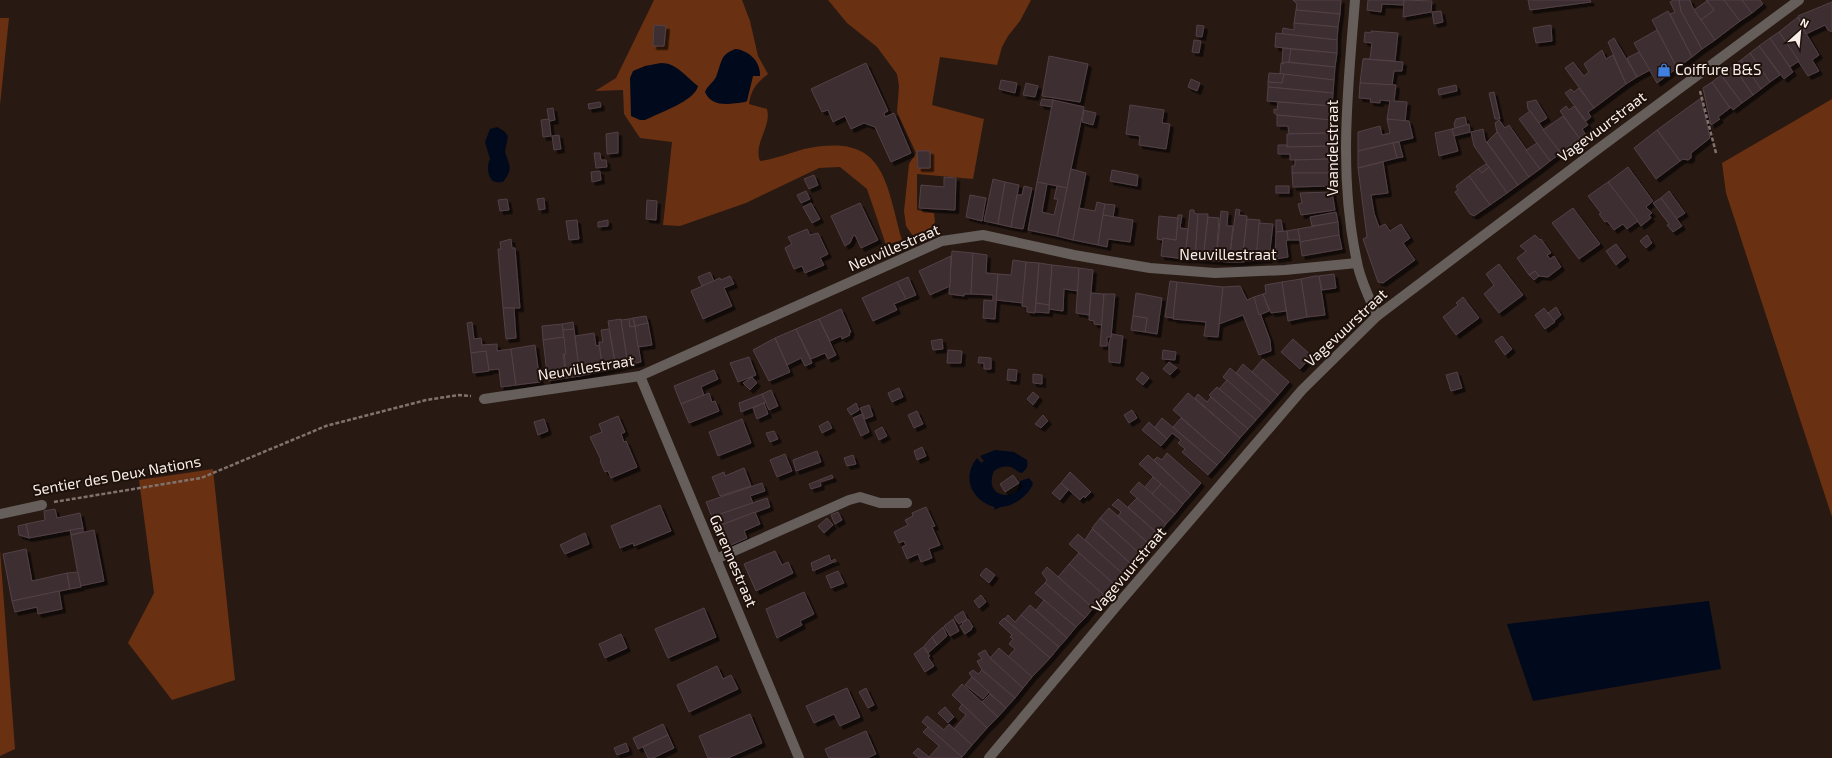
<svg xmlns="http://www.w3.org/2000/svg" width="1832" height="758" viewBox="0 0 1832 758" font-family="'Exo 2',sans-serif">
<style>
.green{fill:#693011}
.water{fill:#000a1c}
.building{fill:#3d2d32;stroke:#524146;filter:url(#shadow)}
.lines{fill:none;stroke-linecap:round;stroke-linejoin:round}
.path{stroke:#80736e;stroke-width:2.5;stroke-dasharray:4 2;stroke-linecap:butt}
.lane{stroke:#655e5a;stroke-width:10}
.street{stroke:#655e5a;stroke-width:10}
.labels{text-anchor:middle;stroke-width:4;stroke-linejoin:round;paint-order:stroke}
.poi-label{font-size:15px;fill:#f9efea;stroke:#1e100a;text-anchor:start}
.street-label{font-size:15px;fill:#f9efea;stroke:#1e100a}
</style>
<defs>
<filter id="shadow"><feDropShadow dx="3.5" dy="3.5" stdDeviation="0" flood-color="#0009"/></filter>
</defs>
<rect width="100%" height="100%" fill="#281913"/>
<g class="green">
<path d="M654,0H742L750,21L758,56L768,74C757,83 751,89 749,104L767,109C772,127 753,143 760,161C775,159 790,153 804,149C884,132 885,178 902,240L886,245L867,189L840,167L819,168L746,203L680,226L663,225L672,142L640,138L624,114L623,90L595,91L616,78Z"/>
<path d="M828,0H1031L1020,21L1008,36L1002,47L997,65L940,57L932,105L984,119L973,179L917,174V210L934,213L935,222C929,231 924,237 913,236L906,226L904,211L909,164L916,153L897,112L899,86L897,74L877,47L847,23Z"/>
<path d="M0,18H9L0,105Z"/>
<path d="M1832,99V517L1726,193L1722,163Z"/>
<path d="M213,469L235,680L172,700L128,643L154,593L139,480Z"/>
<path d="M0,550L15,749L0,756Z"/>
</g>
<g class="water">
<path d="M735,49C749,50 761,62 760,76H753L747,101L745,102C730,104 712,108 705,92C707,86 713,83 716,77C719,70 720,62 724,56C728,52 731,51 735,49Z"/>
<path d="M661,63C677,63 686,77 698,86C695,101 659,113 645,120H640L631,116L630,78L633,71L645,66Z"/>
<path d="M497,127L504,131L508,136L505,152C509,165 514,168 503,182C500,182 496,183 493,181C487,177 487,164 490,159L485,142L490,129Z"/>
<path d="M995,450L1014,452L1027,460C1028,467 1027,469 1022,473C1017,472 1017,470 1013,468C1007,465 999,467 994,471C982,500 1020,502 1020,481L1029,478L1033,483C1031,492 1019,502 1010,505C1005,507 1000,506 995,510L994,507C972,500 961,478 977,458L981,463L984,461L980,456Z"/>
<path d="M1709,601L1721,669L1533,701L1507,624Z"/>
</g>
<g class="building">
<path d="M1293,0H1341L1340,14L1296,10L1297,4Z"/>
<path d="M1368,0H1404V5L1382,4L1381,12L1367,10Z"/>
<path d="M1404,0L1432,1L1431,12L1403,17Z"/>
<path d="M1528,0H1590L1591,2L1530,10Z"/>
<path d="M1673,0H1679L1681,11L1702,49L1692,57L1670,14L1675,12L1670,2Z"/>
<path d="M1679,0H1690L1692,6L1715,40L1702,49L1681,11Z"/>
<path d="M1706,0H1724L1740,21L1715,40L1701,20L1714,10Z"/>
<path d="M1724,0H1742L1752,13L1740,21Z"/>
<path d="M1742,0H1760L1763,4L1752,13Z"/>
<path d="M1707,1L1714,10L1701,20L1694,10Z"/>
<path d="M1832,2V32L1828,30L1825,25L1806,34L1798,16Z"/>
<path d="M1296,10L1340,14L1338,27L1294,23Z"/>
<path d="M1441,11L1443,22L1434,24L1432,12Z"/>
<path d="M1668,11L1692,57L1677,68L1652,20Z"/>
<path d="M1798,17L1802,27L1819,55L1812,60L1819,71L1808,76L1779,32Z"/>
<path d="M1294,23L1338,27L1337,40L1282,34L1283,28L1294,30Z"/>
<path d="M654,25L666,26L664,46H653Z"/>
<path d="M1197,25L1204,26L1202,37L1196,36Z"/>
<path d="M1551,25L1552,41L1536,43L1533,28Z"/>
<path d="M1657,30L1677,68L1657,83L1634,43Z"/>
<path d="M1371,31L1398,33L1395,61L1363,59H1370L1372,43L1364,42L1365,32L1371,33Z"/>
<path d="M1779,32L1799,61L1790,67L1770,38Z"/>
<path d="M1276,33L1337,40V53L1275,47Z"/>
<path d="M1614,38L1637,77L1626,84L1608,42Z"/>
<path d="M1770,38L1793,72L1784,79L1759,46Z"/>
<path d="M1194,40L1201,41L1199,53L1192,52Z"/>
<path d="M1759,46L1780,75L1770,82L1750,53Z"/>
<path d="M1283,48L1291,49L1289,62L1282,63Z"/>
<path d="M1291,49L1337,53L1335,67L1289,62Z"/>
<path d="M1602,50L1606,59L1613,55L1626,84L1594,108L1565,68L1573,62L1584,76L1589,72L1584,64Z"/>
<path d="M1639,52L1650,70L1637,77L1627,58Z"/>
<path d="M1750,53L1770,82L1761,89L1741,60Z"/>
<path d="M1049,56L1088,64L1080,102L1042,96Z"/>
<path d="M1363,59L1403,62L1402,71H1394L1392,85L1360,83Z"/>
<path d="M1741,60L1761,89L1753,95L1733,66Z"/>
<path d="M1284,62L1335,67L1334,80L1280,74L1281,63L1284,64Z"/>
<path d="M866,63L888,111L884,113L885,117L894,113L911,153L891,162L875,127L864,123L851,129L845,116L833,122L828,110L822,112L811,89Z"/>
<path d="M1733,66L1753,95L1742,103L1721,75Z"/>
<path d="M1269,73L1284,74L1282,83L1268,82Z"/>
<path d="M1284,74L1334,80L1333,93L1268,87V82L1282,83Z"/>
<path d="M1721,75L1742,103L1733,110L1731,107L1730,108L1712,82Z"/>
<path d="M1191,79L1200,83L1197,91L1188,87Z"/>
<path d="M1001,80L1017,83L1015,93L999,89Z"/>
<path d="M1712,82L1730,108L1718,117L1720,119L1711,125L1703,88Z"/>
<path d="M1026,83L1038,86L1035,97L1023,95Z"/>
<path d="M1360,83L1396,85L1394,101L1407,102L1405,122L1387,119L1390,101L1380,100V103L1370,102L1371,99L1359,98Z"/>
<path d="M1456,85L1457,91L1439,95L1438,89Z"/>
<path d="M1268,87L1333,93L1332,106L1267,101Z"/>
<path d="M1579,88L1594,108L1588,112L1591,117L1586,121L1565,93L1571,89L1574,92Z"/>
<path d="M1494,92L1500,119H1495L1489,93Z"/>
<path d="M1701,98L1710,138L1691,153V158L1688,160L1683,159L1680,161L1657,130Z"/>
<path d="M1042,99L1053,100L1052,107L1040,105Z"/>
<path d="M1053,100L1084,107L1067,188L1037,182Z"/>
<path d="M1536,100L1547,118L1539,123L1528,109L1527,102Z"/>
<path d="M600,102L601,107L589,109L588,104Z"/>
<path d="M1278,102L1332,106L1331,120L1277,115L1274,113V109L1277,110Z"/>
<path d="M1130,105L1164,110L1162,123L1170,124L1166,149L1139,145L1140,136L1126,134Z"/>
<path d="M1566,106L1569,110L1574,106L1588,125L1582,129L1586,135L1580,139L1560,111Z"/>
<path d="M553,108L555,120L549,121L547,109Z"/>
<path d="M1084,110L1096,113L1093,125L1082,122Z"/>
<path d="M1530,111L1561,153L1550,161L1519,119Z"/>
<path d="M1277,115L1331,120V133L1289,134L1288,126H1277Z"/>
<path d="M1563,116L1580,139L1561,153L1543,130Z"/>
<path d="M1465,117L1467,125L1455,128L1454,124L1456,119Z"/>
<path d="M549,119L551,136L543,137L541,120Z"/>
<path d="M1387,119L1409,121L1413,138L1358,151V132L1380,126L1382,135L1390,133Z"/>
<path d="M1499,120L1505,128L1509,125L1540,169L1529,177L1497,132L1495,123Z"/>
<path d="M1469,124L1470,132L1454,136L1452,129Z"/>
<path d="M1452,129L1458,151L1439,156L1435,133Z"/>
<path d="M1483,129L1485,140L1518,185L1507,193L1474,146L1471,132Z"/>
<path d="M1657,130L1680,161L1656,179L1634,148Z"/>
<path d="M618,132V153L607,154L606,134Z"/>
<path d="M1497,132L1529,177L1518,185L1487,142Z"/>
<path d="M1331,133V146L1287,147V134Z"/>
<path d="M559,135L561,149L554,150L552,136Z"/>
<path d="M1399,142L1403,157L1397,158L1393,143Z"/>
<path d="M1393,143L1397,158L1358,168V151Z"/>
<path d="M1537,143L1550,161L1540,169L1526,150Z"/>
<path d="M1278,145H1287V147L1331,146V159L1290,160V154H1278Z"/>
<path d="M917,151H930V168H918Z"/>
<path d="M594,153H600L601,160H606L607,167L596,168Z"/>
<path d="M1331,159V173H1292V166H1295V160Z"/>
<path d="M1383,162L1388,193L1371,195L1374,213L1379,227L1385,224L1390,231L1401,224L1410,238L1403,243L1415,260L1383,283L1378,282L1363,239L1367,237L1358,168Z"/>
<path d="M1486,164L1489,167L1482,173L1478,169Z"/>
<path d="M1489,167L1507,193L1490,205L1469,176L1478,169L1482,173Z"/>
<path d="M1628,167L1653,201L1646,207L1652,213L1649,215L1651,218L1641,226L1608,182Z"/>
<path d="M1071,169L1086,173L1073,240L1057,236Z"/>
<path d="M1112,170L1138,175L1137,186L1110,181Z"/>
<path d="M600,171L601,180L592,182L591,172Z"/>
<path d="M1292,173H1331L1332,186L1293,187Z"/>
<path d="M814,175L818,185L809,189L804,179Z"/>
<path d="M1469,176L1490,205L1474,216L1470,214L1455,192L1458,190L1456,186Z"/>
<path d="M944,177L956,178L955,210L919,208L921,185L944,187Z"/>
<path d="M993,179L1005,182L998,224L984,221Z"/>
<path d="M1005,182L1019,185L1011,227L998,224Z"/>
<path d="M1037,182L1047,184L1042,212L1054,215L1058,199H1054L1057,186L1067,188L1057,236L1028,230Z"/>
<path d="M1608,182L1638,221L1627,229L1623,224L1614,230L1607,221L1605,222L1599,214L1601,213L1588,196Z"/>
<path d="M1024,186L1032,188L1023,229L1011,227L1017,195H1022Z"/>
<rect x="1276" y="186" width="13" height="7"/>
<path d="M806,191L810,199L801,203L797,195Z"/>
<path d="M1669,191L1685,213L1676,219L1661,198Z"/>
<path d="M1332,192L1335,210L1301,215L1298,204L1302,203L1300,193Z"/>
<path d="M970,195L986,198L982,221L966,217Z"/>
<path d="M544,198L545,209L539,210L537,199Z"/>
<path d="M1661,198L1682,226L1673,232L1667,225L1669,224L1653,203Z"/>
<path d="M507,199L509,210L500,211L498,200Z"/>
<path d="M647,200L657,201L656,220L646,219Z"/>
<path d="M1097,202L1105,204L1098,245L1073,240L1079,208L1095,211Z"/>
<path d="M811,203L820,219L812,223L803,207Z"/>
<path d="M860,203L878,240L861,248L855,235L853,236L850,243L845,246L831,216Z"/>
<path d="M1105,204L1115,205L1113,217L1103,215Z"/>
<path d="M1573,208L1600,244L1579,259L1552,223Z"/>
<path d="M1236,209L1240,210L1239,215L1247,216L1242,262H1229Z"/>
<path d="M1190,210H1194V213L1198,214L1195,259H1185Z"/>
<path d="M1221,211L1228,212L1227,226H1233L1229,262L1216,261Z"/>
<path d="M1336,212L1338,222L1312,226L1310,217Z"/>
<path d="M1198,214H1208L1203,260L1195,259Z"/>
<path d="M1103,215L1133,220L1130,242L1108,239L1107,247L1098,245Z"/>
<path d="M1178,215H1182L1180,228L1188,229L1185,259L1161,256L1163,238L1176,240Z"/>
<path d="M1159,216L1178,218L1176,240L1163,238L1162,240L1157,239Z"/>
<path d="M1208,217L1219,218L1216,261L1203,260Z"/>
<path d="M1247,219L1260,220L1256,260L1242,262Z"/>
<path d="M577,220L579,239L569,240L566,221Z"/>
<path d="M608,220V226L598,227V222Z"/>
<path d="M1276,220H1281L1283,231L1276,232Z"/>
<path d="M1338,222L1339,235L1300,242L1298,229Z"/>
<path d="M1259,223L1273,224L1269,259L1256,260Z"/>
<path d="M807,229L810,235L818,233L828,254L820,258L824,265L805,273L802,266L794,269L785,248L792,244L788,237Z"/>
<path d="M1298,229L1300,240H1288L1287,231Z"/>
<path d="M1287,231L1288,240L1286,241L1288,257L1275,259L1276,232Z"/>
<path d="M1339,235L1342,249L1302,256L1300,242Z"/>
<path d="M1535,235L1540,240L1541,239L1551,253L1547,255L1550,259L1554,256L1561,267L1548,277L1539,276L1535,271L1529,275L1517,258L1526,251L1520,246Z"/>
<path d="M1647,235L1652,243L1646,248L1640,241Z"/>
<path d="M511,239L512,248H515L520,308H503L498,249H501L500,242Z"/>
<path d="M1616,244L1626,257L1616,265L1606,251Z"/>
<path d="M952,251L973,253L971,294H964V296L949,294Z"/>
<path d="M973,253L987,255L986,273L998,274L995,319L983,318L984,300L993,301V295L971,294Z"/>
<path d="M951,256L950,286L930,295L919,271Z"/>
<path d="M1013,260L1026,262L1023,303L996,300L998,274L1011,275Z"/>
<path d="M1026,262L1039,263L1035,313L1027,312V307L1022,306Z"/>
<path d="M1039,263L1052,265L1049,305L1036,303Z"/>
<path d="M1499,264L1523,295L1499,313L1484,294L1494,285L1486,274Z"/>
<path d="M1052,265L1079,268L1078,291L1064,289L1063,311L1049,309Z"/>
<path d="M1079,268L1093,270L1089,315L1076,313Z"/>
<path d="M1535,271L1539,276L1534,280L1529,275Z"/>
<path d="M710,272L714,281L702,286L698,277Z"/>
<path d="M1334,274L1336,288L1322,290L1319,276Z"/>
<path d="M730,276L734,284L724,288L732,306L703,319L691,291L720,278L721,280Z"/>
<path d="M1315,276H1319L1325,315L1307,317L1301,279Z"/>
<path d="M908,277L916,295L906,299L897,282Z"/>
<path d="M1301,279L1307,317L1288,321L1282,282Z"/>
<path d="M1170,281L1177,282L1173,318L1165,317Z"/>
<path d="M897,282L906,299L894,304L897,310L873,321L862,298Z"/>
<path d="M1177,282L1223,287L1218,337L1204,336L1206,322L1173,319Z"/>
<path d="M1282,282L1286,311L1271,313L1263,294L1266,293L1265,285Z"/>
<path d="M1240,286L1247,300L1254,297L1270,340L1271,351L1259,355L1243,315L1219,324L1223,287Z"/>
<path d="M1091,293L1104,294L1102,325L1094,324V321L1089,320Z"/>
<path d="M1136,293L1162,298L1157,334L1145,332L1147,318L1133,316Z"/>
<path d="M1104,294H1115L1111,337H1107V346H1100Z"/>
<path d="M1263,294L1269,311L1259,315L1254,297Z"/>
<path d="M1463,297L1479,318L1456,335L1443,317L1458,305L1456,303Z"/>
<path d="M1036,303L1049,305V313L1035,312Z"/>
<path d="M1556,307L1561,315L1554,321L1548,313Z"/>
<path d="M503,308H514L516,338L506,339Z"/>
<path d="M1544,308L1555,322L1545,329L1535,315Z"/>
<path d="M841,309L851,332L849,333L850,335L842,339L841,336L830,341L819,319Z"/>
<path d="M646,316L648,323L635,326L633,318Z"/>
<path d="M1133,316L1147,318L1145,332L1131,330Z"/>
<path d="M633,318L635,326L630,327L629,319Z"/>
<path d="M621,319L628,365L616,368L608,321Z"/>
<path d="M629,319L630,327L635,326L641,362L628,365L621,320Z"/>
<path d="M819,319L836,355L828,359L825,353L811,359L796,329Z"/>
<path d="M472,322L474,339L481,338L482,345L497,344V351L511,349L516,385L501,387L499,369L489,370L486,351L471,353L467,323Z"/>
<path d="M573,322L574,329L563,330L562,324Z"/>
<path d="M648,323L652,345L638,347L635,326Z"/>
<path d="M562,324L564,337L543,340L542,326Z"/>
<path d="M574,329L580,376L566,378L563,330Z"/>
<path d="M609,329L616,368L603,371L599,342H603L601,330Z"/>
<path d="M796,329L812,363L805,366L801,358L787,365L775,338Z"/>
<path d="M594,333L596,346L599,345L603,371L580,376L575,336Z"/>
<path d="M1112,334L1123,336L1120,363L1109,362V343Z"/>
<path d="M1502,336L1512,349L1505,355L1495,341Z"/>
<path d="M564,337L566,354H563L566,378L548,381L543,340Z"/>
<path d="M775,338L790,372L769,381L753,350Z"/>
<path d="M942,339L943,349L933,350L931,341Z"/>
<path d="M1293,339L1312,356L1300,369L1281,352Z"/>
<path d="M535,345L540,382L516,385L511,349Z"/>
<path d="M948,350L962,351L961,363H947Z"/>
<path d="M1163,350L1176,352L1175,360L1162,359Z"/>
<path d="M486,351L489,371L473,373L471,353Z"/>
<path d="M749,357L756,375L738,382L730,363Z"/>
<path d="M979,357L991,358V369H984V363H978Z"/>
<path d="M1263,359L1289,382L1278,395L1252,372Z"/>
<path d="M1169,362L1177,368L1170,375L1163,369Z"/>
<path d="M1243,364L1278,395L1271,403L1236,373Z"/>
<path d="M1230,368L1271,403L1263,412L1223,377Z"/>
<path d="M1008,369L1017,370L1016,381L1007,380Z"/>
<path d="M714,370L718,379L701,387L704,395L681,404L674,386Z"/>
<path d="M1142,372L1149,378L1143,385L1136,379Z"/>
<path d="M1457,372L1462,388L1451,391L1446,375Z"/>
<path d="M1033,374L1042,375V384L1033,383Z"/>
<path d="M752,377L757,383L750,390L743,383Z"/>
<path d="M1227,380L1263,412L1256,420L1219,389Z"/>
<path d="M1217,387L1256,420L1248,429L1209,395Z"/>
<path d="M899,388L903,397L892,402L888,393Z"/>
<path d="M771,390L778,406L769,410L762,394Z"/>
<path d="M1033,392L1039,397L1033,405L1027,399Z"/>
<path d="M709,393L712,402L715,401L719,411L689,423L681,404Z"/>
<path d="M1188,393L1240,438L1225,456L1173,410Z"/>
<path d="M762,394L766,402L741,412L739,403Z"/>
<path d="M1198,394L1207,402L1211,397L1248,429L1240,438L1195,398Z"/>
<path d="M764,403L768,414L757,419L753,408Z"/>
<path d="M856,403L859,410L851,415L847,409Z"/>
<path d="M869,405L873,416L865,419L860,408Z"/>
<path d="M1132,410L1137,418L1129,423L1124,415Z"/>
<path d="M917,411L923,424L914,428L908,415Z"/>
<path d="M862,414L869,432L861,436L853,418Z"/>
<path d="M1043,415L1048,421L1041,428L1035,424Z"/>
<path d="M618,416L625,432L621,434L624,442L626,441L637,467L611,478L608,471L605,472L600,461L601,460L590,437L602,432L599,424Z"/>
<path d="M1162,418L1217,465L1208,475L1182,452L1185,449L1178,443L1181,440L1172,433L1167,439L1155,427Z"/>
<path d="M1181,418L1225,456L1217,465L1173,427Z"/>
<path d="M544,419L548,431L538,435L534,422Z"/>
<path d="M742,419L751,443L718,456L709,432Z"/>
<path d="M828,421L832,428L822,433L819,426Z"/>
<path d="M1149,422L1167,439L1161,446L1142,430Z"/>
<path d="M882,427L887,436L879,440L875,431Z"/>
<path d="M774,431L778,439L770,442L766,433Z"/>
<path d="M922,447L926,456L917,460L914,451Z"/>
<path d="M817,451L821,462L796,471L793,460Z"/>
<path d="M1167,453L1201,483L1191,495L1154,460L1157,457L1162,460Z"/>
<path d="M785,454L792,471L777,477L770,460Z"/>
<path d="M853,455L856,464L847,466L844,458Z"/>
<path d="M1148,455L1191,495L1183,504L1139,464Z"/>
<path d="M744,468L751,486L720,496L712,477L724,472L725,476Z"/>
<path d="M1070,472L1091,492L1085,498L1084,496L1080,500L1061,483Z"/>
<path d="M832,475L833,478L820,482L821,486L811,489L809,484Z"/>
<path d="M1013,475L1019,483L1005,492L1000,484Z"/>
<path d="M1153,477L1161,484L1152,494L1145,487Z"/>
<path d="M1139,482L1175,514L1166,524L1130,492Z"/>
<path d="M762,483L765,491L750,496L753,503L712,517L706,502Z"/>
<path d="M1061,483L1068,490L1060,500L1052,493Z"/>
<path d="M1161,484L1183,504L1175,514L1152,494Z"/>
<path d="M767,498L770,507L716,527L712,517Z"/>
<path d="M1137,498L1166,524L1158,534L1128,507Z"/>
<path d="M1118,499L1158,534L1149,544L1118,516L1121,512L1112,505Z"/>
<path d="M660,505L671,531L634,546L633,543L620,548L611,526Z"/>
<path d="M926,507L935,526L932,527L940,545L929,549L932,558L921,562L918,554L907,559L902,547L906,545L904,541L899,543L894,532L908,525L905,520L913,516L912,513Z"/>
<path d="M1109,508L1149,544L1140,554L1100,518Z"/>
<path d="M55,509L57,518L80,513L83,528L29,538L26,524L45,520L44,511Z"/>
<path d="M755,512L760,524L744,531L747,538L724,548L716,527Z"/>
<path d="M838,512L842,520L835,524L831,515Z"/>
<path d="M827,518L833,525L824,533L818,526Z"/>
<path d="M1100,518L1140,554L1131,564L1092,528Z"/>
<path d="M26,524L29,538L19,535L18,526Z"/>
<path d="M83,528V532L71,535L70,530Z"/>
<path d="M1092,529L1131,564L1123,574L1085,540Z"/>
<path d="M94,530L104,581L80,586L71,535Z"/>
<path d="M585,533L589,544L565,554L560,545Z"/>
<path d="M1078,534L1123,574L1114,584L1069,544Z"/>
<path d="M26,549L32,581L67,573L70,589L12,601L3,554Z"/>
<path d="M775,551L782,565L788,562L793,573L756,591L744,564Z"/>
<path d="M1079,553L1114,584L1104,595L1069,564Z"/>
<path d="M829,555L831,561L835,559L836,561L813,571L811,563Z"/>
<path d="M1069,564L1104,595L1093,608L1058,577Z"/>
<path d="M1047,567L1093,608L1085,618L1045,583L1047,580L1042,573Z"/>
<path d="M986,568L995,575L989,583L980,575Z"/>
<path d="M838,571L844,583L831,588L826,576Z"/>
<path d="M78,572L81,587L70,589L67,573Z"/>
<path d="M1045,583L1085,618L1076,627L1035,593Z"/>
<path d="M59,591L62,609L38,614L37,607L15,612L12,601Z"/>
<path d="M804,592L814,614L800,621L802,625L777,638L766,609Z"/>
<path d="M981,595L986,602L979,608L974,601Z"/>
<path d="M1044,600L1076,627L1067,638L1036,610Z"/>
<path d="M1030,605L1067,638L1059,647L1021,615Z"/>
<path d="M704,608L716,637L668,658L655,629Z"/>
<path d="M963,611L967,619L959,624L954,617Z"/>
<path d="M1008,615L1015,622L1021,615L1059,647L1050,658L1005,619Z"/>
<path d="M1004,618L1050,658L1032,677L1008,657L1015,649L1009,644L1013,639L1010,637L1012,635L999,623Z"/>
<path d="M953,619L959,631L950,636L944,626Z"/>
<path d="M968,619L973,627L971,628L972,629L965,634L960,626L963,624L962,623Z"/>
<path d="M943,627L947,636L937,645L932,637Z"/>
<path d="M621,634L627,648L605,658L599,644Z"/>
<path d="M932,637L937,645L928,653L924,646Z"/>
<path d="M923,647L930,656L928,657L934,666L925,672L914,654Z"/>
<path d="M999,648L1032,677L1023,688L990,658Z"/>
<path d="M985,650L991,659L1023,688L1015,698L982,670L977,661L982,659L978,654Z"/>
<path d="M717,666L723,679L731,675L738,689L689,712L677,685Z"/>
<path d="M973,670L978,674L982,670L1015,698L1006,708L972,677L969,673Z"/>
<path d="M972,677L989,692L983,699L965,685Z"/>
<path d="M962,684L998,717L987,728L952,695Z"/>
<path d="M847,688L860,717L840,726L834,714L814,723L806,706Z"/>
<path d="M866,688L874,705L868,708L859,692Z"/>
<path d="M990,694L1006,708L998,717L982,702Z"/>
<path d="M962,704L987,728L972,745L954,729L966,715L959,709Z"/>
<path d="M945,707L954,717L948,723L938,713Z"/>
<path d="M750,714L762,743L728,758H708L699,736Z"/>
<path d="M927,716L944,730L949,724L972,745L962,757L922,722Z"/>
<path d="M663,724L668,735L638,749L633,738Z"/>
<path d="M928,727L962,757L961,758H919L913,753L918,748L929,757L939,746L923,732Z"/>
<path d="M866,731L876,754L867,758H829L825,749Z"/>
<path d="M668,735L674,748L653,758H648L643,747Z"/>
<path d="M626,743L629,751L617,755L614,748Z"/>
</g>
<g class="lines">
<g class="path">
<path d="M1700,91L1716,153"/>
<path d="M54,502L201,478L326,426L426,400L459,395L471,396"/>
</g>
<g class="lane">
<path d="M0,514L42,505"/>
<path d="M716,559L849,500L860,497L880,503H907"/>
</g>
<g class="street">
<path d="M1355,0C1348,87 1338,175 1357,262C1360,280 1370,299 1377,316"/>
<path d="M640,376L799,758"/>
<path d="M484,399L640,376L942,241L983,235L1074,255L1150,268L1215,273L1285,270L1357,263"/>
<path d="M989,758L1119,603L1302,390L1377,316L1598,149L1799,0"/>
</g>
</g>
<defs>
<g id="shop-bare" transform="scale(1.08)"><path d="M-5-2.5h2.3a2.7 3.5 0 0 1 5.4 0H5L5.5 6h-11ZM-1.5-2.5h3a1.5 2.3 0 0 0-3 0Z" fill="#3f7fe0" stroke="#1e100a" stroke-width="2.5" paint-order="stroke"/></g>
</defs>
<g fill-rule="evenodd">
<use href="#shop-bare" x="1664" y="70"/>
</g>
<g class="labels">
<g class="poi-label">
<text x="1675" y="75">Coiffure B&amp;S</text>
</g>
<g class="street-label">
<text transform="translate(1602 127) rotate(-37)" y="5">Vagevuurstraat</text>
<text transform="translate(1333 148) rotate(-90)" y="5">Vaandelstraat</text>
<text transform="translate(894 248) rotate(-23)" y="5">Neuvillestraat</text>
<text x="1228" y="260">Neuvillestraat</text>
<text transform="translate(1346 328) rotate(-43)" y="5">Vagevuurstraat</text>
<text transform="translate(586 368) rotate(-9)" y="5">Neuvillestraat</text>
<text transform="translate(117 476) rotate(-10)" y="5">Sentier des Deux Nations</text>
<text transform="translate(733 561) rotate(67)" y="5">Garennestraat</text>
<text transform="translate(1129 570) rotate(-50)" y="5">Vagevuurstraat</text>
</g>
</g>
<g transform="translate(1800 32) rotate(27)" stroke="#1e100a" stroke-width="3" paint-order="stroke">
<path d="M0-3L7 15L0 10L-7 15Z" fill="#f9efea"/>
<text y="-6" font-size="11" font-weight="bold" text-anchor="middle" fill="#f9efea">N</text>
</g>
</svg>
